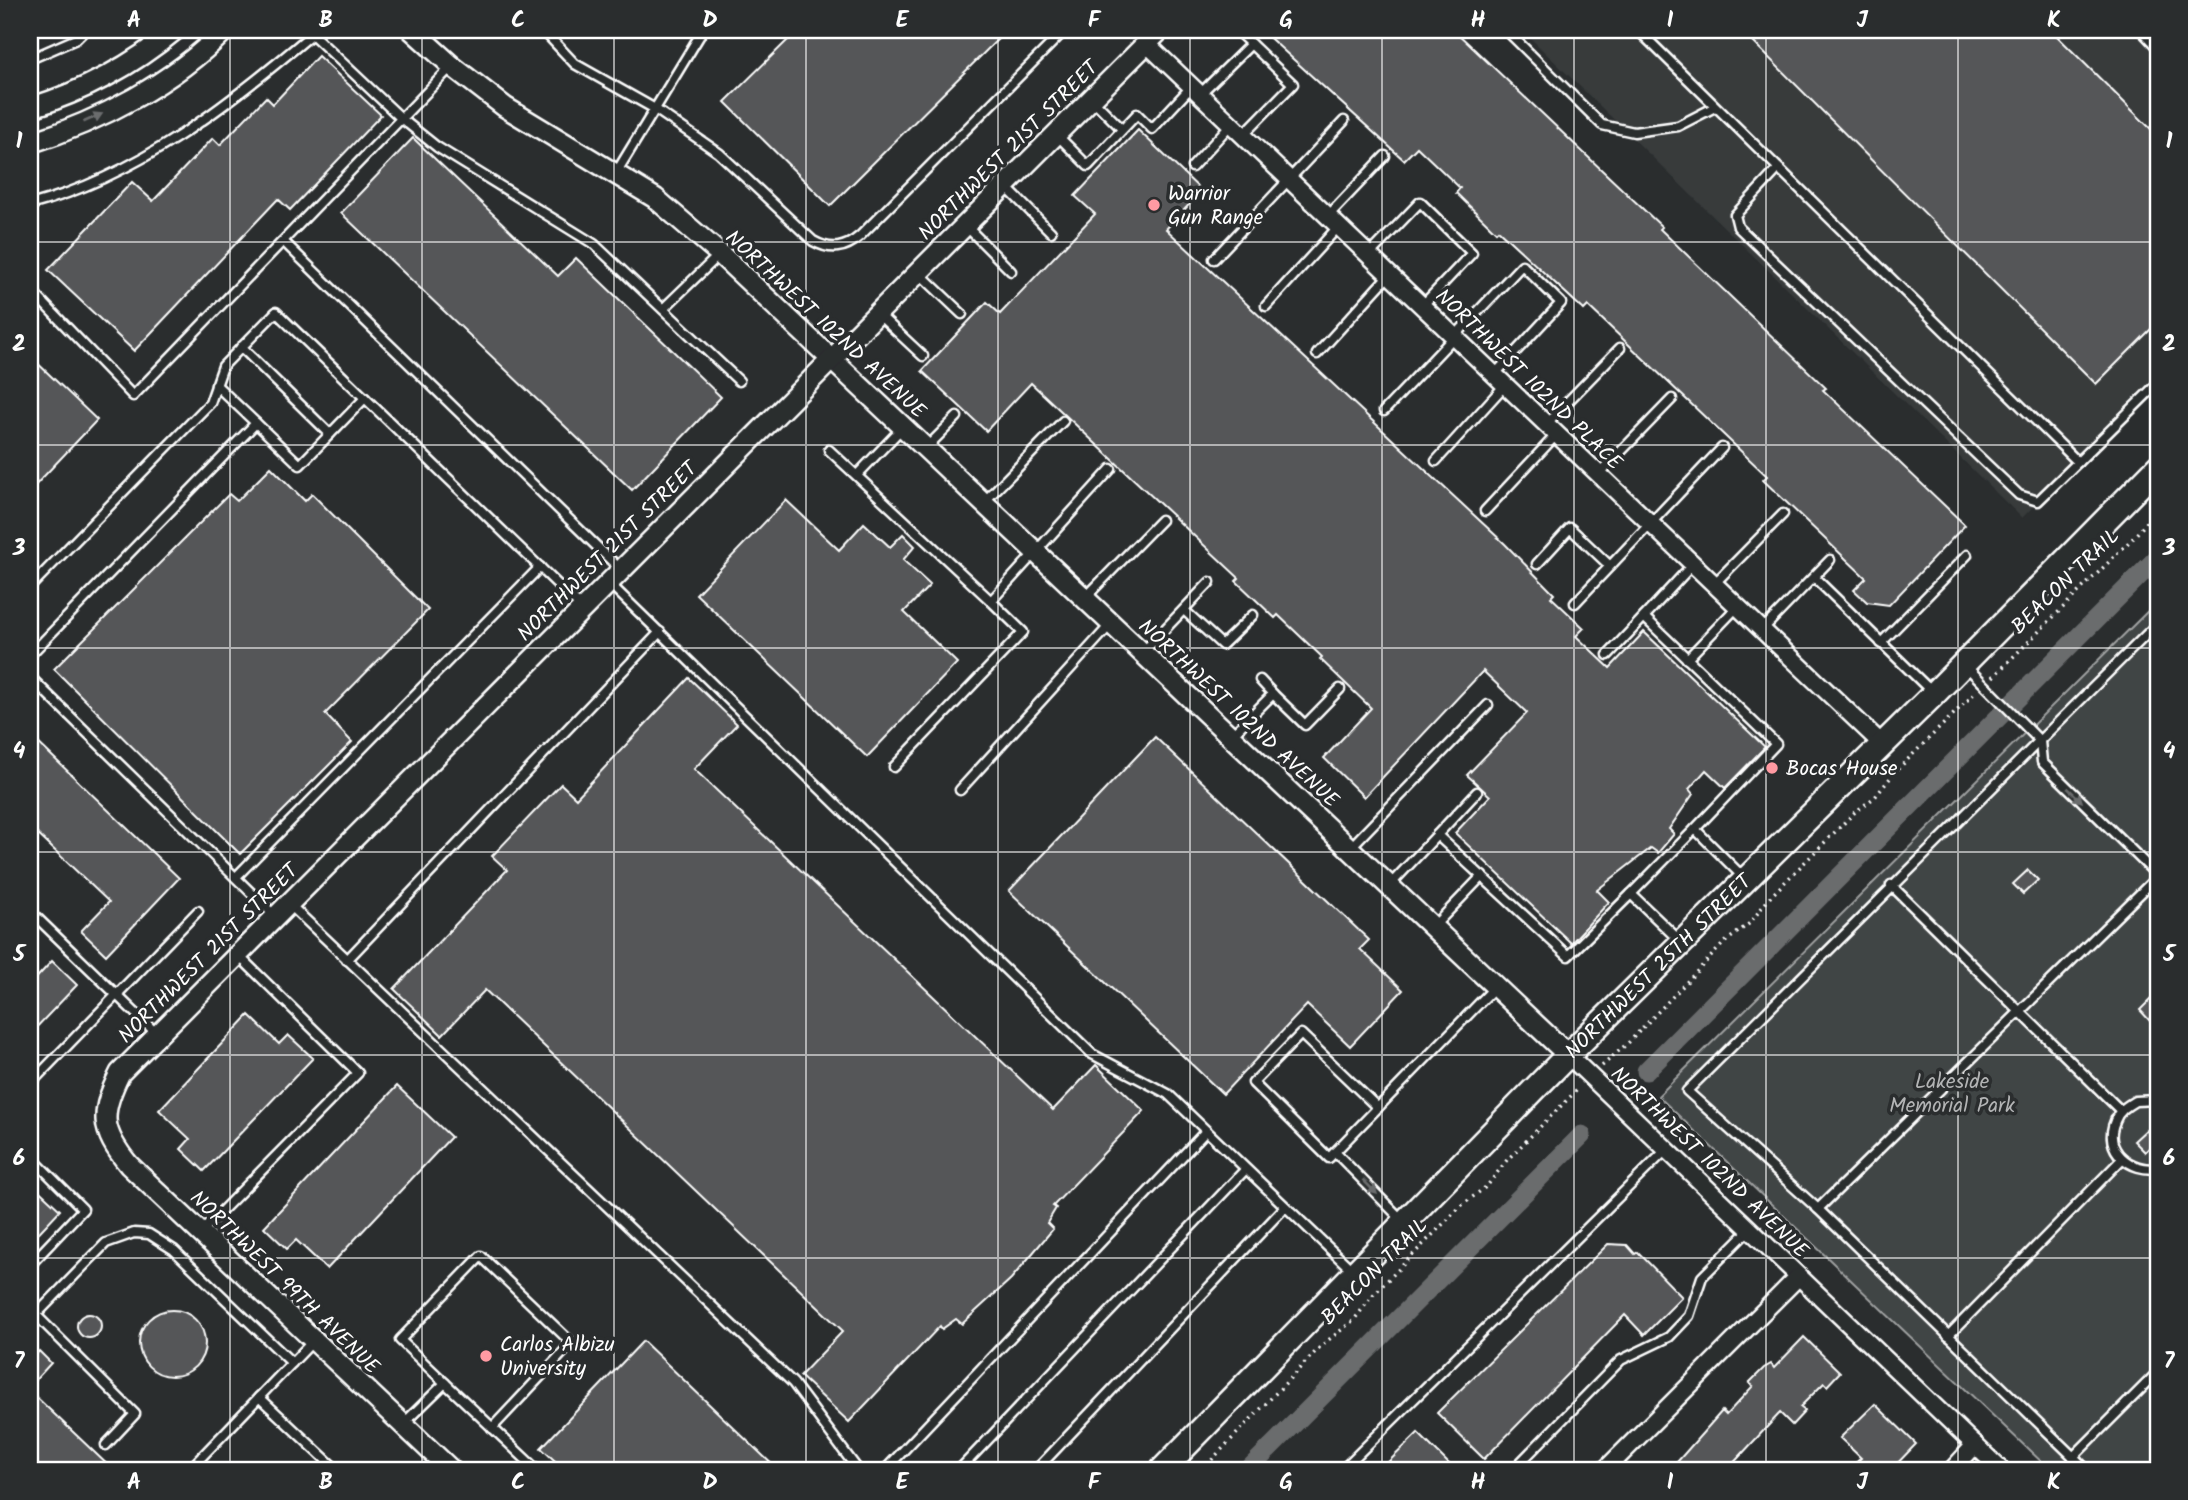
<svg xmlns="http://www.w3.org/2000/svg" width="2188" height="1500" viewBox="0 0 2188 1500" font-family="Kalam,sans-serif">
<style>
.built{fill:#373a3b}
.green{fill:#414445;stroke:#a0a2a2;stroke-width:2}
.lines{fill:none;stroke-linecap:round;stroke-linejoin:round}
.canal{stroke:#6a6c6d;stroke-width:19}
.building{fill:#555758;stroke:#fff;stroke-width:2}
.service-casing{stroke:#fff;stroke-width:13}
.minor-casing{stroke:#fff;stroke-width:21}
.tertiary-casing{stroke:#fff;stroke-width:24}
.secondary-casing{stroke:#fff;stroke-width:28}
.path{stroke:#fff;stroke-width:3.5;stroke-dasharray:2 5;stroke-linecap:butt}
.service{stroke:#2a2d2e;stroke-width:8}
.minor{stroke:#2a2d2e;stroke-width:16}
.tertiary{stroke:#2a2d2e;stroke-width:19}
.secondary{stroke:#2a2d2e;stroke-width:23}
.oneway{fill:#6a6c6d}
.grid{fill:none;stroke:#fff;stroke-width:2;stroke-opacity:0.55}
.poi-dot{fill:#ff9aa2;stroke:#2a2d2e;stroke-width:2.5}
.labels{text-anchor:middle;stroke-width:7;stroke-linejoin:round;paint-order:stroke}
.street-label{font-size:21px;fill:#fff;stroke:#2a2d2e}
.poi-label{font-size:21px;fill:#fff;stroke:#2a2d2e;text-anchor:start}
.park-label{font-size:21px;fill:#b3b4b5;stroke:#2a2d2e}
.neatline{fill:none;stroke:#fff;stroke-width:2.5}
.grid-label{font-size:23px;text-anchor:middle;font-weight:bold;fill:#fff}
</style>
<rect width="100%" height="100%" fill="#2a2d2e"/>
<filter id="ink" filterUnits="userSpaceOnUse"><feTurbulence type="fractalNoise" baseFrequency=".0143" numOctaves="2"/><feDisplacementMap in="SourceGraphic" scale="14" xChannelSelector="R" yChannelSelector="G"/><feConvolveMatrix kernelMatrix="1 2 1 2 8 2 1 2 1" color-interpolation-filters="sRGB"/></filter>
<g filter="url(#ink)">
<path class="built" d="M1522,30H2158V379L2022,518Z"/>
<path class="green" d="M2158,601V1470H2050L1658,1096Z"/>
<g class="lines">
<g class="canal">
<path d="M1646,1071L2158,557"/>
<path d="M1248,1470L1582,1135"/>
</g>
</g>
<g class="building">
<path d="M798,30H1007L830,206L725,102Z"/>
<path d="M1261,30H1454L1662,227L1660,229L1826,388L1823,390L1965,525L1889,605L1867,602L1854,590L1866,578L1763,480L1767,476L1588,306L1584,310L1498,230L1496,232L1456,193L1460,188L1417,147L1404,160Z"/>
<path d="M1741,30H2051L2158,136V322L2096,384Z"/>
<path d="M318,56L381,115L290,210L278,199L134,351L48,270L132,182L153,201L213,138L220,145L266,97L273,104Z"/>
<path d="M1138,130L1202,191L1166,229L1505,544L1554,594L1551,597L1584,628L1576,636L1610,668L1644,632L1765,747L1725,788L1706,770L1689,789L1693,794L1669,829L1674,834L1658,853L1651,848L1597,890L1609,902L1571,943L1455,833L1490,796L1467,775L1527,713L1483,671L1364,797L1324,758L1371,708L1320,659L1322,657L1278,615L1275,618L1236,581L1239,578L1031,383L986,431L922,371L987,302L1000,314L1095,214L1075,196Z"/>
<path d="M413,138L558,276L576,258L721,397L632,490L341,213Z"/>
<path d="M30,356L97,420L30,491Z"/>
<path d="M271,467L305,501L312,494L428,610L325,714L352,742L240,854L54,669L229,494L237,501Z"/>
<path d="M786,500L839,550L864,523L890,547L903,534L915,546L903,560L930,585L904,612L957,663L867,757L696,594Z"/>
<path d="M689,678L737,724L694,769L1053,1110L1096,1065L1144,1111L1053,1206L1056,1208L1047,1223L1053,1229L1011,1279L962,1324L956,1319L942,1329L940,1326L849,1422L800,1376L843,1331L485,990L442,1035L394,989L507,870L492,856L561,784L576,798Z"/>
<path d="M30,735L179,878L106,955L81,931L109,902L30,827Z"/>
<path d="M1155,737L1369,940L1360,949L1403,990L1350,1046L1307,1005L1223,1094L1009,891Z"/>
<path d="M2028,870L2038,880L2023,894L2013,884Z"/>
<path d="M52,961L77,985L30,1034V985Z"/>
<path d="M2158,992V1013L2150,1021L2140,1010Z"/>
<path d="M249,1015L279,1044L288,1035L313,1058L204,1171L181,1149L190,1139L159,1110Z"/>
<path d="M397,1086L451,1137L327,1269L296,1240L287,1249L264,1227Z"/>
<path d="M2146,1130L2156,1141L2145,1152L2134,1141Z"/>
<path d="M30,1182L60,1210L30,1242Z"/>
<path d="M1608,1244L1627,1245L1635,1254L1638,1252L1682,1297L1644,1335L1625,1315L1484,1459L1437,1413Z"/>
<circle cx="172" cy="1343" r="33"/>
<circle cx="89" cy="1326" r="12"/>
<path d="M1804,1337L1840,1372L1827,1386L1824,1383L1800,1407L1805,1411L1792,1425L1780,1413L1727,1470H1670L1722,1411L1726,1415L1753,1386L1749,1383L1764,1368L1771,1364L1774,1368Z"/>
<path d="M643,1341L778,1470H565L541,1448Z"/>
<path d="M39,1351L51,1363L30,1386V1361Z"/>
<path d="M30,1391L113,1470H30Z"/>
<path d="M1875,1404L1916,1444L1891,1470H1848L1861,1458L1840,1438Z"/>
<path d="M1418,1433L1455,1470H1380Z"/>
</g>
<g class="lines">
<g class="service-casing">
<g id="service">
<path d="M543,30L575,64L655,109L719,153L813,241C831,251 845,249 860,236L1065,30"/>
<path d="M1506,30L1602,125L1634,132L1678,126L1715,107"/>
<path d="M1638,30L2078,462L2158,383"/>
<path d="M2141,30L2158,48"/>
<path d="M30,59L76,39L85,30"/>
<path d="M1200,94L1251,44L1236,30"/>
<path d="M1092,99L1122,129"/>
<path d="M1056,134L1088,166L1137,114L1152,129L1192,86"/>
<path d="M1243,135L1293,84L1251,44"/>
<path d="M1192,167L1231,124"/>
<path d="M1778,169L1735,215L1738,227L2019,495L2038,501L2078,462"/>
<path d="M616,173L703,30"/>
<path d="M1004,185L1051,232"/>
<path d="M30,205C138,176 227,106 312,34L402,119L437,147L594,244L739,381"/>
<path d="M1328,216L1385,156"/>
<path d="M965,225L1011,271"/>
<path d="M284,242L621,570"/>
<path d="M1369,255L1420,202L1472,253L1422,306"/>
<path d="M1214,259L1344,121"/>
<path d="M918,272L962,314"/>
<path d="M30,289L133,396L451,67"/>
<path d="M1266,306L1339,226"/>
<path d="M663,309L720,254"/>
<path d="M877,313L923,356"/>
<path d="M241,347L330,434"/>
<path d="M1317,354L1389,275"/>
<path d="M1384,411L1522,265L1561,303L1494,375"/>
<path d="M256,423L300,465L365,398"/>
<path d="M1546,424L1620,348"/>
<path d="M925,449L957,417"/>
<path d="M829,450L991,601"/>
<path d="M1436,461L1505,385"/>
<path d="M1599,474L1672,399"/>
<path d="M857,475L903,427"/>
<path d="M983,503L1063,421"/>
<path d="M1485,511L1557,434"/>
<path d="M1537,564L1570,528L1610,566"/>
<path d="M1814,577L1932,692"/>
<path d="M610,584L1092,1054L1168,1094L1354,1272"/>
<path d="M1714,584L1783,514"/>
<path d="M30,587L210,403L223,366L276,312L582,608"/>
<path d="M1084,599L1161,520"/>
<path d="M1575,603L1722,448"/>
<path d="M1184,610L1222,645L1253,615"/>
<path d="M1644,617L1693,564"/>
<path d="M1762,630L1830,560"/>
<path d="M1881,643L1967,555"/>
<path d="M1142,653L1210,582"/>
<path d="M30,655L256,423L216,385"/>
<path d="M1608,655L1644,617L1776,744L1695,829"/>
<path d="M1687,659L1737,607"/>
<path d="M30,677L276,917"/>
<path d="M1260,680L1273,694"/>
<path d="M1230,737L1273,694L1305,725L1340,689"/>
<path d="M894,767L1023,632L991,601L1111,469"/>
<path d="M960,790L1111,624"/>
<path d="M1477,792L1437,835L1568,956L1631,894L1680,941"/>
<path d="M1349,849L1488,705"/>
<path d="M236,877L540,567"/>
<path d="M1891,885L2121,1111"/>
<path d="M1389,886L1437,835"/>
<path d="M1631,894L1695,829L1744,878"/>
<path d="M289,904L793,1383L858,1470"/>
<path d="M30,911L158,1035"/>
<path d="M1433,927L1482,876"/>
<path d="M347,960L660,632"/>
<path d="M30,1084L198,911"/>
<path d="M2158,1100L2135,1101C2127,1106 2118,1111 2115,1121C2102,1150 2131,1173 2158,1168"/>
<path d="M1378,1108L1301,1034L1253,1083L1329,1158L1495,987"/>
<path d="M1335,1152L1402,1220"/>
<path d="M30,1156L83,1209L30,1265"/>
<path d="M1818,1209L2158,876L2042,762L2040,741L1965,665"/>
<path d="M200,1233L358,1073L238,955"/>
<path d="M36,1315L135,1414L106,1445"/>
<path d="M30,1321L106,1243L134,1233L149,1234L174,1250L292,1363"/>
<path d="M1948,1336L2122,1159"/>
<path d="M445,1383L400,1340L481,1256L572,1343L492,1428"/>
<path d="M259,1397L337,1470"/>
<path d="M402,1425L445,1383L537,1470"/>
<path d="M2073,1457L2158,1372"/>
<path d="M189,1470L314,1340"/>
<path d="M885,1470L1206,1131"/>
<path d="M959,1470L1245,1170"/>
<path d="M1036,1470L1285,1207"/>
<path d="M1342,1470L1665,1151"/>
<path d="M1513,1470L1621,1360L1669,1337L1689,1316L1702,1277L1749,1230"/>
<path d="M2087,1470L1818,1209L1687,1091L2158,623"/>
</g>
</g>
<g class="minor-casing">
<g id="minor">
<path d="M1146,43L1883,745"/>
<path d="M1568,1055L2001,1470"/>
<path d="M1605,1470L1798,1277"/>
<path d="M1952,1470L1975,1445"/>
</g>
</g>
<g class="tertiary-casing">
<g id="tertiary">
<path d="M412,30L452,66L505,107L655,198L720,254L1568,1055"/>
<path d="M30,108C82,92 133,65 175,30"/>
<path d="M30,143C100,121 173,83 225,30"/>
<path d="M451,1470L129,1165C100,1130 100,1113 120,1073L1160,30"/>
</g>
</g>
<g class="secondary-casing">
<g id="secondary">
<path id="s1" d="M1162,1470L1568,1055L1934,694L2158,467"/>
</g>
</g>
<g class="path">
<path d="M1993,677L2133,538L2158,509"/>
<path d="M1602,1066L1629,1042L1724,943L1750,923L1771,896L1854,813L1875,797L1895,772L1977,691"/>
<path d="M1202,1470L1322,1345L1354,1320L1373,1295L1461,1206L1487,1186L1507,1160L1579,1088"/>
</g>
<use href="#service" class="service"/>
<use href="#minor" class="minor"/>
<use href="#tertiary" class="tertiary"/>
<use href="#secondary" class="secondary"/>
</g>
<defs><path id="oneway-solid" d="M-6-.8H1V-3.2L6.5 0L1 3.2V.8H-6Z" transform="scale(1.75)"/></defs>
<g class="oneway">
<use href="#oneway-solid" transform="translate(93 118) rotate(-24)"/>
<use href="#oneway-solid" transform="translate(2075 795) rotate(44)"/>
<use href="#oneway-solid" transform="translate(1370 1187) rotate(45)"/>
</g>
</g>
<path class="grid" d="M230,30V1470M422,30V1470M614,30V1470M806,30V1470M998,30V1470M1190,30V1470M1382,30V1470M1574,30V1470M1766,30V1470M1958,30V1470M30,242H2158M30,445H2158M30,648H2158M30,852H2158M30,1055H2158M30,1258H2158"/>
<g class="poi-dot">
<circle cx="1154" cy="205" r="7"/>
<circle cx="1772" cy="768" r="7"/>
<circle cx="486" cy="1356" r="7"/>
</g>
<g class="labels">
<g class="street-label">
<text transform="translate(1008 150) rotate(-45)" y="7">NORTHWEST 21ST STREET</text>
<text transform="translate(826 324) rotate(43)" y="7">NORTHWEST 102ND AVENUE</text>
<text transform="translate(1529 379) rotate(44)" y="7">NORTHWEST 102ND PLACE</text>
<text transform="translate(607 551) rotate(-45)" y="7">NORTHWEST 21ST STREET</text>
<text transform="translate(2065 581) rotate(-44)" y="7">BEACON TRAIL</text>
<text transform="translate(1239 713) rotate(43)" y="7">NORTHWEST 102ND AVENUE</text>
<text transform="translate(208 953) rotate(-45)" y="7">NORTHWEST 21ST STREET</text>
<text dy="7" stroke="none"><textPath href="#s1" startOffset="707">NORTHWEST 25TH STREET</textPath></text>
<text transform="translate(1710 1162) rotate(44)" y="7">NORTHWEST 102ND AVENUE</text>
<text transform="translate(1374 1271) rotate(-45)" y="7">BEACON TRAIL</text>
<text transform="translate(285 1282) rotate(44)" y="7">NORTHWEST 99TH AVENUE</text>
</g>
<g class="poi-label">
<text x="1168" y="200">Warrior<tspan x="1168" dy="24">Gun Range</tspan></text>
<text x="1786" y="775">Bocas House</text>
<text x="500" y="1351">Carlos Albizu<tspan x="500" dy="24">University</tspan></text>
</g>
<g class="park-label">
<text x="1952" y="1088">Lakeside<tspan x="1952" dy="24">Memorial Park</tspan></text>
</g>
</g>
<rect width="2188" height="1500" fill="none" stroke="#2a2d2e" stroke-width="77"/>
<rect x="38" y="38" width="2112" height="1424" class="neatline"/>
<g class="grid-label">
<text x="134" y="27">A</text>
<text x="326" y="27">B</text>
<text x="518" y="27">C</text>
<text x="710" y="27">D</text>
<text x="902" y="27">E</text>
<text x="1094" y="27">F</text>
<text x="1286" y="27">G</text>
<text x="1478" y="27">H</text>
<text x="1670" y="27">I</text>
<text x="1862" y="27">J</text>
<text x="2054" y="27">K</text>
<text x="19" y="148">1</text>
<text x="2169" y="148">1</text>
<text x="19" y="351">2</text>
<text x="2169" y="351">2</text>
<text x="19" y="555">3</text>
<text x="2169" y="555">3</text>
<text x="19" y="758">4</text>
<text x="2169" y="758">4</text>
<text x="19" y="961">5</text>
<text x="2169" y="961">5</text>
<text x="19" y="1165">6</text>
<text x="2169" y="1165">6</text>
<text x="19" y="1368">7</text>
<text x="2169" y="1368">7</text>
<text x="134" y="1489">A</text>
<text x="326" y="1489">B</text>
<text x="518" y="1489">C</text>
<text x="710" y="1489">D</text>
<text x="902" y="1489">E</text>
<text x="1094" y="1489">F</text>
<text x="1286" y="1489">G</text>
<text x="1478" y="1489">H</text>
<text x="1670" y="1489">I</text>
<text x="1862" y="1489">J</text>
<text x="2054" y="1489">K</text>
</g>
</svg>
